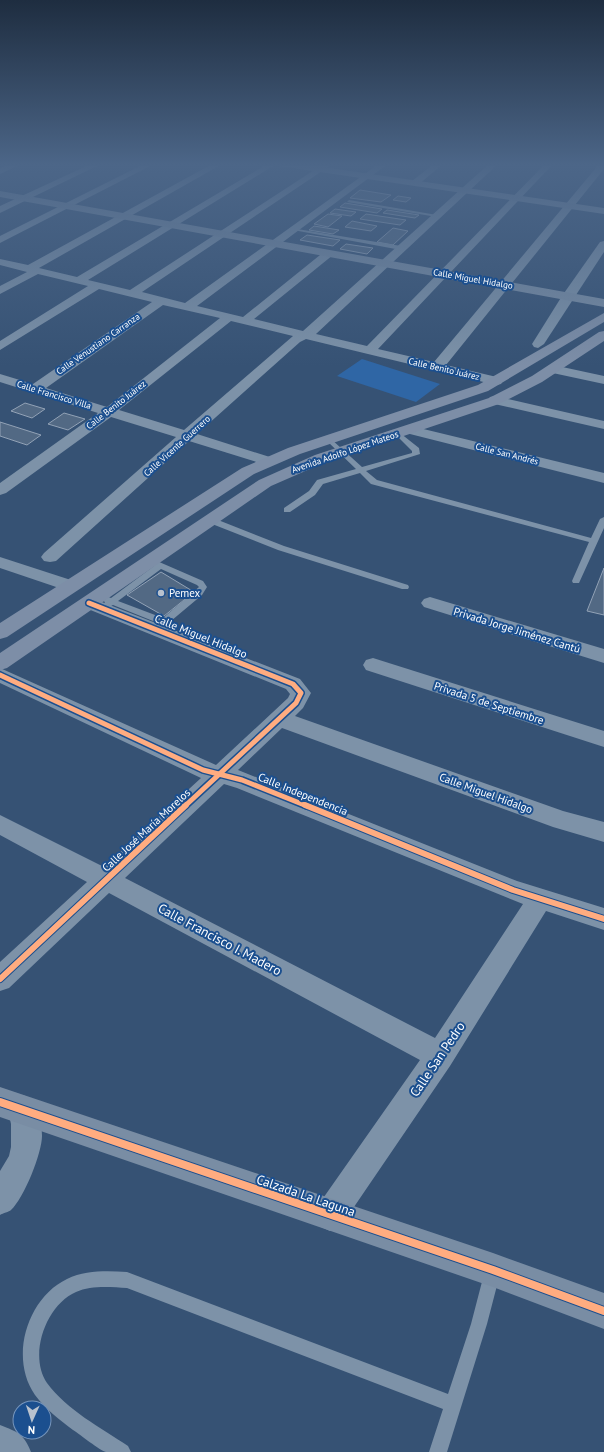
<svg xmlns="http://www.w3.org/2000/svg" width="604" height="1452" viewBox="0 0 604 1452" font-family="'PT Sans',sans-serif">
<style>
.green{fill:#2f66a5}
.building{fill:#526984;stroke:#92a2b6}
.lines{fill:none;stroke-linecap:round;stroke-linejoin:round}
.lane{fill:#7d92a8;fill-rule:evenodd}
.street{fill:#7d92a8;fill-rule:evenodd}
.secondary{fill:#798da4;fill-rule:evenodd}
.primary{fill:#7d8ea7;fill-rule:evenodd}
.cycleway-far2-casing{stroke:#1b4f8f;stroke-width:8}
.cycleway-far1-casing{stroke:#1b4f8f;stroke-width:8}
.cycleway-casing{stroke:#1b4f8f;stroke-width:10}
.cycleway-far2{stroke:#ffac80;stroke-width:5}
.cycleway-far1{stroke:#ffac80;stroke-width:6}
.cycleway{stroke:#ffac80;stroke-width:8}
.poi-dot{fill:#b9c2ce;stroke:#1b4f8f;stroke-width:1.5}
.labels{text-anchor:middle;stroke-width:4;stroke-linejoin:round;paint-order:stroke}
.far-street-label{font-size:9px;fill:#fff;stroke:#1b4f8f}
.poi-label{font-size:11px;fill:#fff;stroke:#1b4f8f;text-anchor:start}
.street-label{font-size:11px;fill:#fff;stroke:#1b4f8f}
.near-street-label{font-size:13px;fill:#fff;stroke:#1b4f8f}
</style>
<rect width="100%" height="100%" fill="#365274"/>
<path class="green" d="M362,359L440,384L416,402L337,376Z"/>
<g class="building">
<path d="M360,190L391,195L381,202L350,198Z"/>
<path d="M398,196L411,198L406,202L393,200Z"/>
<path d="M345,203L382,209L377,213L340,207Z"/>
<path d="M335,209L356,212L351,216L330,213Z"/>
<path d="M387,210L419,215L415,218L383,213Z"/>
<path d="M328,214L342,216L328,227L314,224Z"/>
<path d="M366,214L406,220L400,225L360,219Z"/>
<path d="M352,221L377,226L371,231L345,227Z"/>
<path d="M314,226L339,230L333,234L309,230Z"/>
<path d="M393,228L408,231L393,245L377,242Z"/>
<path d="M307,235L340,240L333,246L300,240Z"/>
<path d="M346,244L373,248L367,254L340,249Z"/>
<path d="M25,403L45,409L32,418L11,411Z"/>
<path d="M64,413L85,419L68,430L48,424Z"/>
<path d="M0,422L41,435L27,445L0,436Z"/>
<path d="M604,568V615L587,611Z"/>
<path d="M161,572L194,592L164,616L127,595Z"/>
</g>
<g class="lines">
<g class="lane">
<path d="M349,200L437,215L439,216L437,217L347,202Z"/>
<path d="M291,228L401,246L404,248L401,250L293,230Z"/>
<path d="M396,433H400L419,448L420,454L366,471L377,480L591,538L600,519L604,517V528L579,583H573L572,581L589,542L371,484L360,473L323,484L315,495L290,512H284V508L309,491L317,480L356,469L327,441V439H331L362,467L412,453V451L396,435Z"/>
<path d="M207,518H213L284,546L408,585L409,587L408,589H402L278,550L207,522Z"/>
<path d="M150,558L203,581L207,587L202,595L159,631L156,632L152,629L158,623L113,605L107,608L104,607L103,605L105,602L94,596L98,593L111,598L154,566L146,561ZM161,569L197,585L199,587L163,618L118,601Z"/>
<path d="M492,1266L498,1268L500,1274L487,1324L447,1452H429L443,1409L127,1288C111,1287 91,1285 76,1292C46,1305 28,1355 47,1383C67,1410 101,1428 128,1446L131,1452C124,1452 113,1452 106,1452C99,1450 81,1435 73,1430C60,1420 45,1409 35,1395C9,1358 27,1298 67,1279C86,1270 107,1271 127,1272L448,1394L471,1324L484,1274L486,1268Z"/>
</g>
<g class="street">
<path d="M12,163H23L0,174V168Z"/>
<path d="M93,163H103L0,213V206Z"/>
<path d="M146,163H156L0,243V236Z"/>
<path d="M214,163H224L39,268L77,277L269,163H278L88,280L130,290L325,163H334L142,292L185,303L380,163H389L197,306L243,317L325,251H333L334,253L333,255L254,319L303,331L490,163H499L316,334L367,346L546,163H554L378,349L434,362L600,163H604V169L446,365L501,378L503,381L501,384L496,385L306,339L300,342L197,434L273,458L276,461L273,464H263L189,441L56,561L50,562L44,561L41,557L44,553L176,437L111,417L6,493L0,495V483L98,413L0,382V374L33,384L152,302L99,289L0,350V341L88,286L38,274L0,294V286L27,272L0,265V259L28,265ZM163,305L220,318L107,407L46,388ZM231,321L293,336L184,430L119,410Z"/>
<path d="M435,163H444L418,185H412V181Z"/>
<path d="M604,241V252L544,344L538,348L534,347L532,344L562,296L600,242Z"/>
<path d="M553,365L604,376V384L548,372L546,369L548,366Z"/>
<path d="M495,396L604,421V429L490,403L488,400L490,397Z"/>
<path d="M411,426L604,473V483L406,433L404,430L406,427Z"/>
<path d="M0,557L77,582L80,586L77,590L71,592L0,568Z"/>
<path d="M89,597L300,679L311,693L303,708L295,716L563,811L604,822V842L553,827L282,728L238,770L517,881L604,908V930L546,911L450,1066L341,1226L330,1231L319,1226L314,1215L319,1204L420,1060L109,893L9,988L0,991V962L87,882L0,835V815L104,867L201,778L0,683V668L216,765L288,698L290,694L286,689L83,607L80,603L83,599ZM224,784L237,788L523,904L435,1038L125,878Z"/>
<path d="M430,597L604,649V663L424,607L421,603L424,599Z"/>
<path d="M373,658L604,731V747L366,670L363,665L366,660Z"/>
<path d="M23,1095L33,1100C38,1111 42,1123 42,1136C42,1153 24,1198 11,1210C9,1212 3,1213 0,1215V1171L9,1156L11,1147V1124L8,1110L13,1100Z"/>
<path d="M0,1425C18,1432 24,1434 31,1452H0Z"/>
</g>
<g class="secondary">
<path d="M274,163H295L604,208V214L279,166Z"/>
<path d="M0,191L604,299V307L0,197Z"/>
<path d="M0,1087L493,1253L604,1293V1329L493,1287L0,1117Z"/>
</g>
<g class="primary">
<path d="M604,313V322L488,391L300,454L254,474L7,637L0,639V623L242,468L288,448L478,385Z"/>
<path d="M604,331V341L542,382L499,404L326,462L271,486L7,668L0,670V653L259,480L315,455L489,398L532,376L599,332Z"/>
</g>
<g class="cycleway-far2-casing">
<g id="cycleway-far2">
<path d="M89,603L293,684L301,693L296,703L185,806"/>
<path d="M0,675L203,770L242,780L307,806"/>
</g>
</g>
<g class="cycleway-far1-casing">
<g id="cycleway-far1">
<path d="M305,805L513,890L604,919"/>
<path d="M0,979L186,805"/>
</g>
</g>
<g class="cycleway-casing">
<path id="cycleway" d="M0,1102L493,1270L604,1311"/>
</g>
<use href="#cycleway-far2" class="cycleway-far2"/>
<use href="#cycleway-far1" class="cycleway-far1"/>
<use href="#cycleway" class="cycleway"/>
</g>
<linearGradient id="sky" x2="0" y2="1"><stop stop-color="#1e2d40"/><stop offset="0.45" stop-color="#4c6688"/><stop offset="1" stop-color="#4c6688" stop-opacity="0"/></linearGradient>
<rect width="604" height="366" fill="url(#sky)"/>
<circle class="poi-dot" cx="161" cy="593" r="4"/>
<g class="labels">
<g class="far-street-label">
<text transform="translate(473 279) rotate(10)" y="3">Calle Miguel Hidalgo</text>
<text transform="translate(98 344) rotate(-35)" y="3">Calle Venustiano Carranza</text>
<text transform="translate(444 369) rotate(13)" y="3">Calle Benito Juárez</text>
<text transform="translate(54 395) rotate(17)" y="3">Calle Francisco Villa</text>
<text transform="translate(116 405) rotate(-38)" y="3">Calle Benito Juárez</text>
<text transform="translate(177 446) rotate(-42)" y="3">Calle Vicente Guerrero</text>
<text transform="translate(345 452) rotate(-19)" y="3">Avenida Adolfo López Mateos</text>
<text transform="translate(507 454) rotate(14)" y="3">Calle San Andrés</text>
</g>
<g class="poi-label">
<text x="169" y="597">Pemex</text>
</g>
<g class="street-label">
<text transform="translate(517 630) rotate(17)" y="4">Privada Jorge Jiménez Cantú</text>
<text transform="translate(201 636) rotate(22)" y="4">Calle Miguel Hidalgo</text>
<text transform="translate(489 703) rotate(18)" y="4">Privada 5 de Septiembre</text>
<text transform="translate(486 793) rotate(20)" y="4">Calle Miguel Hidalgo</text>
<text transform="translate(303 794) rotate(22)" y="4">Calle Independencia</text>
<text transform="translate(146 830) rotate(-43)" y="4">Calle José María Morelos</text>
</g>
<g class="near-street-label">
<text transform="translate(220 939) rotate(28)" y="5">Calle Francisco I. Madero</text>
<text transform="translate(437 1059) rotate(-56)" y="5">Calle San Pedro</text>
<text transform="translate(306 1195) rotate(19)" y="5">Calzada La Laguna</text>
</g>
</g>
<g transform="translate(32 1420) rotate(183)"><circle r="19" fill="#1b4f8f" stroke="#7695bc"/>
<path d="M0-3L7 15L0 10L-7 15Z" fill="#b9c2ce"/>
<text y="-6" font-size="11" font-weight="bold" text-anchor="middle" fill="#ffffff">N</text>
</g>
</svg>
